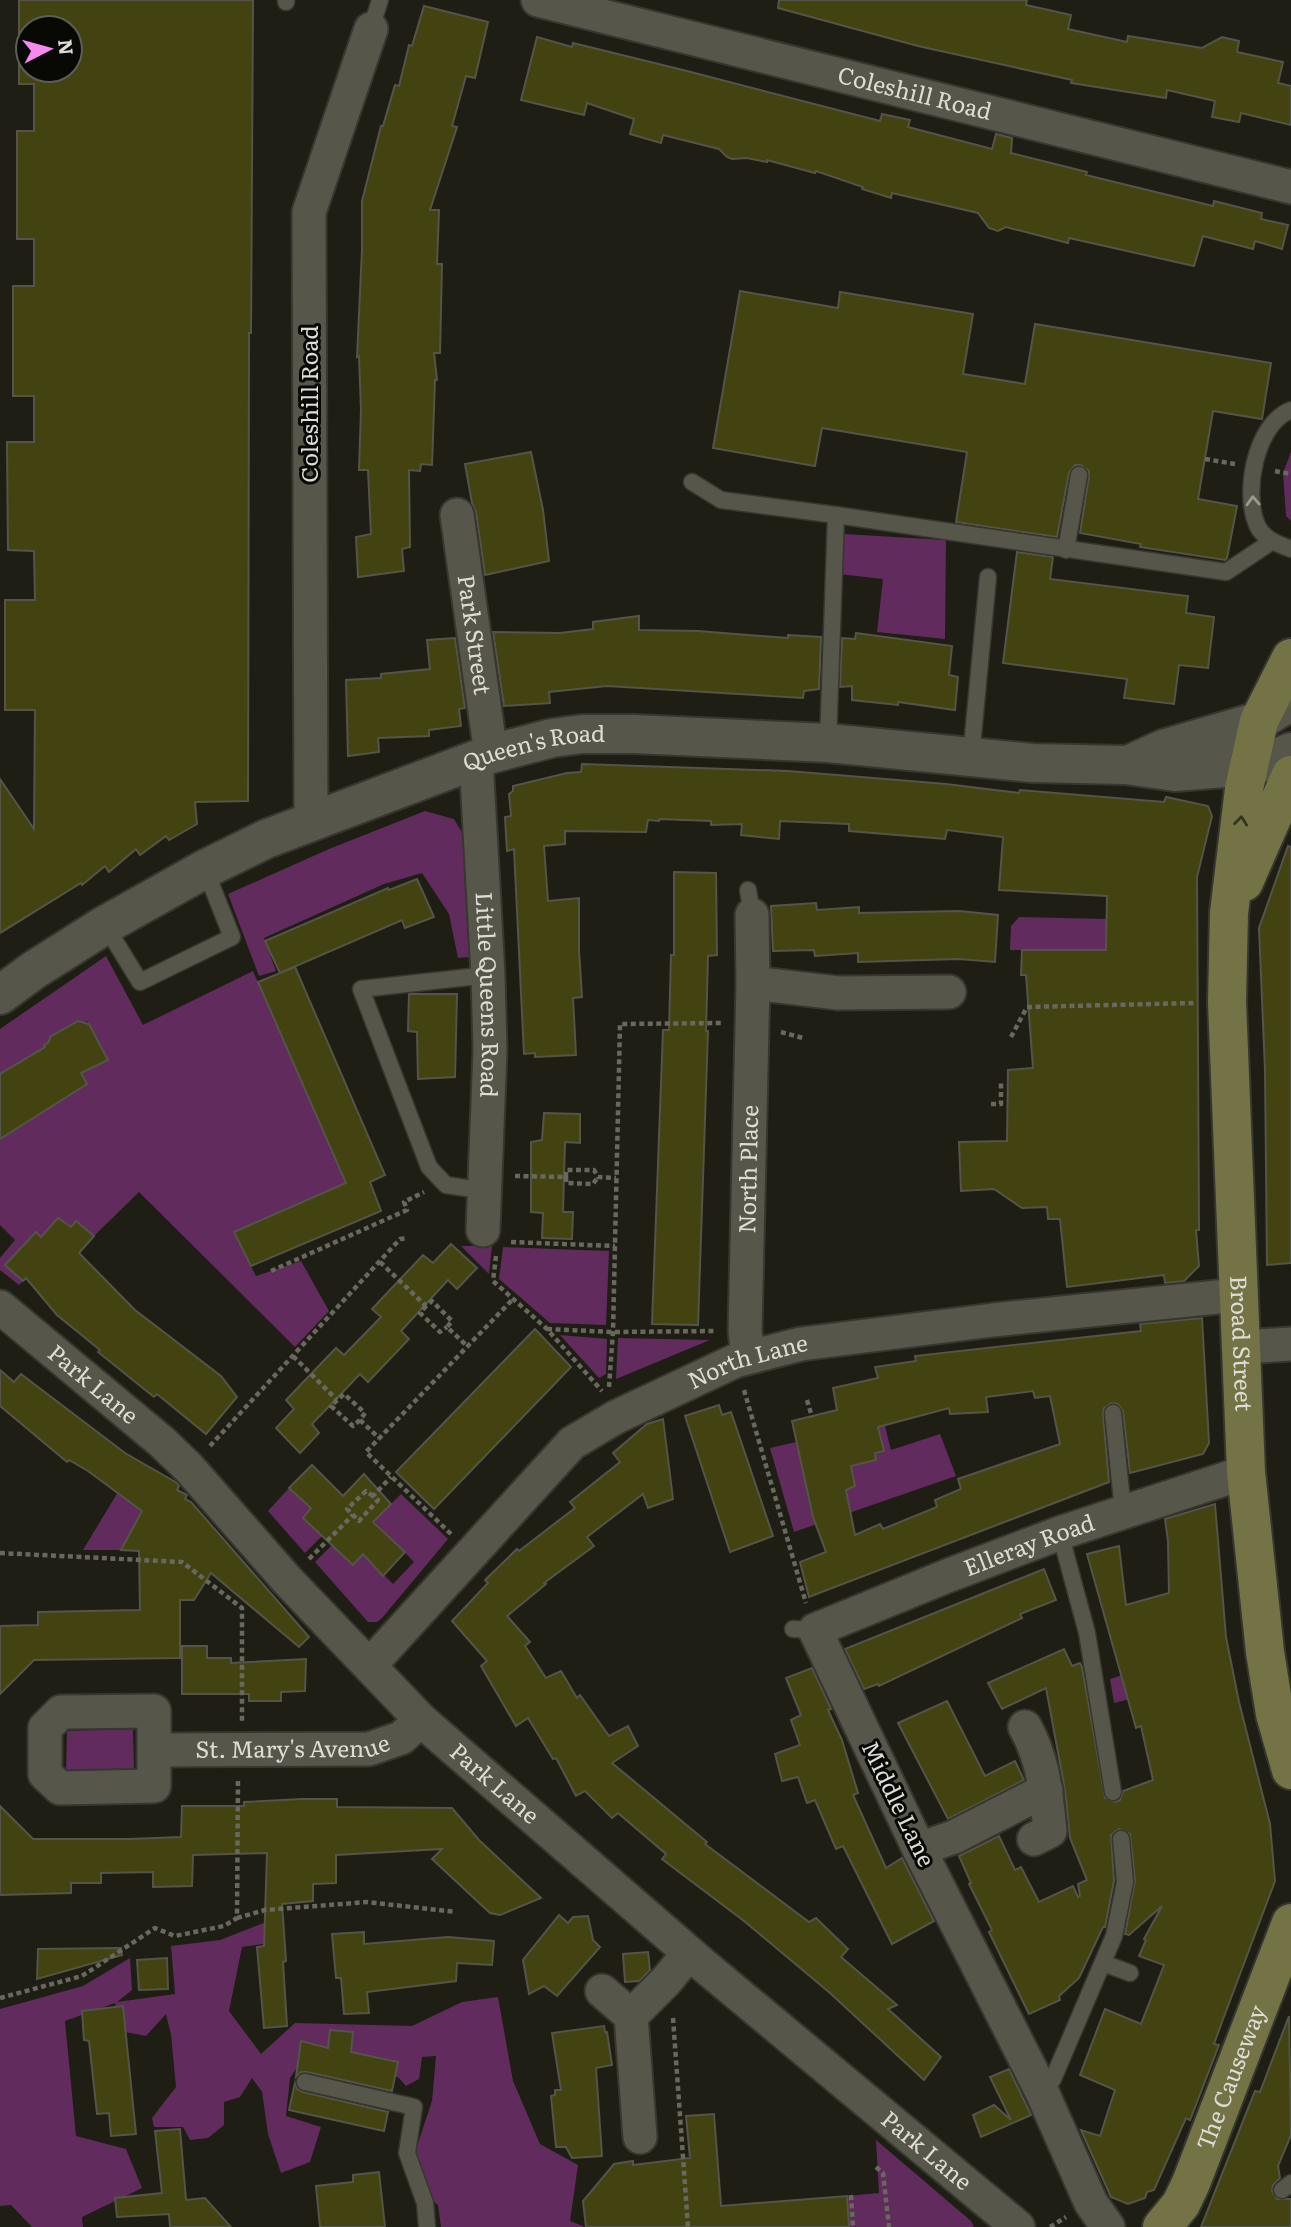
<svg xmlns="http://www.w3.org/2000/svg" width="1291" height="2227" viewBox="0 0 1291 2227" font-family="Literata,serif">
<style>
.green{fill:#612b5e;fill-rule:evenodd}
.building{fill:#434211;stroke:#545448;stroke-width:2;fill-rule:evenodd}
.lines{fill:none;stroke-linecap:round;stroke-linejoin:round}
.service-casing{stroke:#373731;stroke-width:19}
.minor-casing{stroke:#373731;stroke-width:37}
.secondary-casing{stroke:#373731;stroke-width:42}
.primary-casing{stroke:#373731;stroke-width:42}
.path{stroke:#68685f;stroke-width:4.5;stroke-dasharray:5 3.5;stroke-linecap:butt}
.service{stroke:#56564a;stroke-width:16}
.minor{stroke:#56564a;stroke-width:33}
.secondary{stroke:#56564a;stroke-width:38}
.primary{stroke:#747346;stroke-width:38}
.oneway{stroke:#9a9a90}
.oneway2{stroke:#33331f}
.labels{text-anchor:middle;stroke-width:6;stroke-linejoin:round;paint-order:stroke}
.street-label{font-size:23px;fill:#ddddd6;stroke:#080805}
</style>
<rect width="100%" height="100%" fill="#1e1e14"/>
<g class="green">
<path d="M1291,452V521L1286,516L1283,473Z"/>
<path d="M844,534L946,540L945,639L877,632L883,579L839,574Z"/>
<path d="M425,811L454,819L466,839L470,957L458,958L449,914L422,873L384,884L264,938L276,971L259,976L228,894L329,849Z"/>
<path d="M1019,917L1107,919L1106,929L1115,930L1127,950L1092,949L1090,971L1120,1000L1028,1004L1029,975L1056,950H1010L1011,926Z"/>
<path d="M106,956L143,1025L253,971L335,1159L355,1185L234,1233L256,1276L301,1261L329,1311L295,1347L139,1192L94,1236L76,1221L71,1227L59,1218L41,1237L36,1233L5,1265L23,1281L19,1285L0,1270V1258L15,1240L0,1225V1029ZM87,1021L108,1060L93,1067L78,1068L87,1084L70,1093L44,1045L49,1042L50,1037Z"/>
<path d="M461,1246H492L489,1274Z"/>
<path d="M503,1247L609,1251L606,1325L550,1323L499,1279Z"/>
<path d="M560,1335L607,1339L606,1374L599,1378Z"/>
<path d="M618,1338L710,1340L616,1379Z"/>
<path d="M873,1378L891,1450L940,1434L956,1476L794,1532L770,1448L796,1442L812,1510L846,1490L851,1466L884,1450L867,1380Z"/>
<path d="M289,1488L311,1508L303,1518L322,1536L305,1553L268,1511Z"/>
<path d="M118,1492L144,1507L121,1550H83Z"/>
<path d="M401,1494L448,1539L382,1618L377,1622H368L315,1562L332,1545L352,1565L363,1554L393,1584L414,1562L374,1521Z"/>
<path d="M1148,1667L1154,1693L1114,1703L1110,1679Z"/>
<path d="M133,1729L134,1769L66,1771L67,1731Z"/>
<path d="M284,1915V1941L242,1947L229,2011L261,2054L295,2023L412,2026L462,2002L498,1997L513,2081L540,2144L578,2165L570,2221L585,2227H441L438,2205L424,2194L412,2161L432,2101L436,2056L422,2057L419,2079L406,2086L399,2078L367,2064L354,2081L330,2078L323,2058L306,2054L290,2078L286,2116L321,2127L310,2162L281,2173L268,2134L262,2092L252,2078L240,2097L224,2102V2125L208,2138L190,2140L183,2127H154L152,2118L176,2087L171,2035L166,2014L146,2036L120,2031L115,2003L65,2021L76,2136L126,2149L142,2188L82,2217L83,2227H32L11,2205L0,2206V2009L83,1986L130,1958L132,1990L117,2002L175,1994L171,1946L220,1940Z"/>
<path d="M876,2140L971,2221L974,2227H849L847,2196L879,2193Z"/>
</g>
<g class="building">
<path d="M19,0H253L251,333H249L248,801L195,802L197,824L169,840L166,836L140,855L136,849L109,872L105,866L82,885L81,883L0,933V779L34,829L35,710H5V600H35L34,551L8,550L7,442H34V396H13V286H34V239H17V131H34V84H19ZM28,28H70V70H28Z"/>
<path d="M779,0H1027L1026,5L1071,15L1068,29L1127,42L1128,36L1202,48L1222,37L1239,41L1237,52L1283,62L1278,83L1291,86V125L1241,113L1239,122L1212,117L1215,101L1167,90L1166,98L1071,83L1072,80L918,46L778,8Z"/>
<path d="M424,6L488,22L475,78L466,76L452,126L457,127L430,210H439L437,264H442L440,353H434L437,380H435L432,465L421,464L420,471L409,470L410,547L402,549L404,571L358,577L356,537L371,534L368,470H359L361,410L359,356L357,357L362,250V201L381,126H383L395,85L399,86L409,45L412,46Z"/>
<path d="M537,37L572,47L573,43L687,71L880,121L882,114L910,120L908,127L992,149L996,134L1012,138L1011,153L1087,172L1086,175L1213,206L1214,201L1262,213L1261,219L1288,225L1282,249L1255,241L1253,249L1203,236L1194,266L1069,238L1068,243L1006,227L998,231L989,228L978,213L892,193L891,198L862,189L863,187L816,171L815,173L767,160V162L747,158L732,159L727,157L719,149L663,135L661,143L630,134L634,119L587,103L584,115L521,100Z"/>
<path d="M740,291L838,308L840,292L973,314L963,374L1025,384L1035,324L1271,363L1262,419L1213,411L1198,499L1237,506L1227,558L1225,560L1140,547L1141,544L1080,533L1089,476V471L1081,465H1075L1069,473L1057,537L956,522L967,452L822,428L815,466L713,448Z"/>
<path d="M531,452L543,510L549,561L485,575L476,512L472,503L465,464Z"/>
<path d="M1017,552L1053,557L1050,579L1188,596L1186,613L1214,617L1208,668L1179,665L1174,704L1124,698L1127,679L1003,663Z"/>
<path d="M639,616V630L698,631L788,638V635L821,637L819,689L804,691L803,698L607,686L549,692L550,703L504,706L493,632L560,633L593,629V622Z"/>
<path d="M856,633L952,646L949,675L958,677L955,710L898,702V705L852,700V686L840,687L842,638L855,639Z"/>
<path d="M455,638L465,708L459,709L461,726L429,730V736L378,738L379,752L348,756L346,680L381,678V674L430,669L427,640Z"/>
<path d="M582,764L788,771L946,784L1019,793L1020,790L1164,802L1166,797L1208,806L1212,816L1197,877L1199,1230H1196L1199,1266L1184,1281L1165,1283L1164,1275L1067,1287L1060,1219H1048L1047,1207L1022,1208L994,1189L961,1191L959,1142L1007,1141L1008,1070L1033,1068L1026,975H1021L1022,950H1106L1107,896L999,890L1003,837L947,830L945,839L849,831V824L780,821L779,839L741,835L742,824L711,825V821L659,819V821L648,820L646,832L565,831V844L544,846L548,901L579,898V950L582,997L573,998L576,1055L535,1057V1053L524,1054L514,849L507,851L505,817L511,816L509,794L513,791V786L567,773L581,772Z"/>
<path d="M1288,846L1291,847V1263L1267,1265L1265,1070L1259,928Z"/>
<path d="M674,872L716,873L717,955L708,956L706,1031H708L698,1325L652,1324L663,1030H669L671,955H674Z"/>
<path d="M417,879L434,917L405,928L402,920L280,973L265,941L388,888L389,890Z"/>
<path d="M816,903L817,910L859,907V913L959,911L998,915L995,962L959,959L858,962V953L815,956L814,950L773,951L771,906Z"/>
<path d="M295,967L385,1175L370,1182L381,1211L251,1266L234,1232L346,1183L258,982Z"/>
<path d="M409,994H457L455,1077L418,1079L417,1032L408,1031Z"/>
<path d="M78,1021L89,1024L108,1060L81,1073L87,1084L0,1139V1074L45,1047L44,1045L49,1042L50,1037Z"/>
<path d="M544,1113L580,1114V1143L565,1142L563,1212H573L572,1239L542,1238L543,1213L531,1212V1142L542,1140Z"/>
<path d="M58,1218L71,1227L76,1221L94,1236L79,1253L135,1310L221,1376L237,1397L206,1434L157,1394L154,1397L98,1352L100,1350L57,1315L26,1278L23,1281L5,1265L36,1232L41,1237Z"/>
<path d="M451,1244L477,1268L457,1289L448,1280L401,1331L409,1339L368,1382L360,1374L312,1424L319,1433L300,1453L276,1428L294,1409L286,1400L336,1348L344,1355L381,1317L372,1309L423,1255L433,1263Z"/>
<path d="M1202,1318L1209,1443L1203,1454L1130,1473L1123,1411L1118,1404L1111,1403L1104,1408L1103,1414L1109,1482L809,1597L800,1562L826,1552L813,1517L792,1421L837,1410L833,1388L878,1378L875,1367L916,1361L915,1356L1141,1331L1140,1324ZM1033,1391L1035,1398L1050,1396L1060,1444L958,1479L961,1489L935,1500L937,1507L883,1529L880,1524L855,1535L846,1490L855,1486L851,1466L876,1460L875,1453L884,1451L878,1427L949,1408L950,1414L988,1412L986,1397Z"/>
<path d="M535,1329L571,1367L434,1509L396,1472Z"/>
<path d="M0,1370L14,1382L21,1374L125,1453L177,1483L179,1486L177,1490L187,1495L185,1499L191,1502L309,1637L299,1647L211,1573L194,1600H180V1658L34,1660L0,1694V1626L38,1625V1612L140,1610L139,1551L121,1550L142,1511L88,1471L69,1460L67,1462L0,1406Z"/>
<path d="M719,1405L722,1415L731,1412L773,1536L730,1552L685,1416Z"/>
<path d="M663,1419L673,1499L648,1508L643,1494L587,1537L594,1546L544,1583L546,1584L507,1616L530,1642L525,1646L546,1678L561,1671L577,1698L580,1695L609,1736L628,1726L638,1746L612,1763L707,1842L705,1844L809,1922L816,1918L848,1949L841,1957L897,2005L888,2009L941,2057L924,2080L830,1993L744,1921L662,1859L666,1854L618,1813L612,1818L585,1791L576,1796L556,1758L553,1759L528,1718L516,1726L481,1666L487,1661L452,1621L488,1583L485,1580L517,1549L519,1551L575,1508L570,1502L620,1462L613,1453L647,1424Z"/>
<path d="M312,1465L343,1496L364,1474L391,1504L373,1522L405,1552L383,1576L363,1554L353,1565L303,1518L311,1508L289,1488Z"/>
<path d="M1215,1504L1226,1637L1239,1702L1270,1824L1275,1881L1222,2022L1214,2044L1219,2045L1190,2120L1186,2118L1154,2190L1147,2192L1145,2198L1128,2204L1111,2197L1081,2130L1100,2136L1115,2090L1080,2075L1105,2009L1141,2024L1164,1965L1139,1956L1146,1940L1144,1939L1162,1906L1129,1935L1125,1934L1135,1881L1130,1834L1119,1829L1111,1835L1114,1881L1105,1927H1103L1079,1978L1059,1996L1060,2000L1029,2014L989,1932L992,1930L969,1884L971,1883L959,1856L999,1836L1015,1870L1021,1867L1039,1902L1073,1886L1078,1897L1080,1896L1078,1884L1087,1880L1070,1838L1065,1790L1046,1688L1002,1709L988,1683L1064,1649L1072,1666L1080,1663L1082,1667L1105,1798L1115,1802L1120,1800L1123,1791L1153,1780L1141,1726L1136,1728L1087,1554L1119,1546L1126,1605L1169,1593L1168,1541L1165,1519Z"/>
<path d="M1044,1569L1056,1600L1020,1614L1022,1618L879,1686L878,1684L864,1689L845,1649Z"/>
<path d="M182,1646H207V1658H231V1663L306,1659L305,1691L281,1692V1701H249V1694H182Z"/>
<path d="M812,1668L831,1709L828,1710L842,1740L858,1793L853,1795L886,1868L902,1858L934,1921L892,1944L843,1846L836,1849L815,1800L807,1803L798,1777L782,1781L775,1754L800,1745L791,1720L801,1715L786,1678Z"/>
<path d="M947,1701L985,1776L1015,1761L1024,1780L948,1819L898,1723Z"/>
<path d="M302,1799H337V1807L452,1808L479,1840L541,1898L500,1915L490,1913L432,1859L442,1849L336,1855V1883L313,1884V1901L282,1904L286,1961L283,1962L287,2026L264,2028L257,1947L264,1946L267,1853L193,1855L192,1886L153,1887V1872L101,1873V1883H71V1893L0,1895V1806L33,1839H130L181,1837L182,1806H244V1802Z"/>
<path d="M559,1915L568,1923L573,1917L588,1916L593,1940L600,1947L557,1996L544,1986L529,1994L523,1960Z"/>
<path d="M364,1932V1944L448,1937L494,1941L492,1965L457,1963L456,1981L367,1992L369,2013L344,2014L341,1978H336L332,1934Z"/>
<path d="M121,1948L122,1955L37,1979L38,1949Z"/>
<path d="M648,1952L650,1970L639,1981L625,1982L623,1954Z"/>
<path d="M167,1958L168,1989L139,1990L137,1960Z"/>
<path d="M123,2006L136,2134L111,2136L109,2113L97,2114L89,2041L84,2040L82,2011Z"/>
<path d="M1289,2016L1291,2135L1278,2166L1280,2178L1273,2185L1272,2191L1277,2199H1291V2227H1201L1255,2091L1260,2092Z"/>
<path d="M604,2026L605,2032H607L612,2065L596,2068L602,2156L572,2158L566,2147H556L551,2096L555,2095V2090H561L552,2033Z"/>
<path d="M330,2030L353,2032L351,2052L398,2062L392,2091L307,2072H301L296,2077L301,2041L328,2048Z"/>
<path d="M1009,2069L1031,2115L981,2137L973,2115L994,2105L1011,2120L990,2077Z"/>
<path d="M295,2083L297,2089L303,2092L388,2112L384,2131L289,2110Z"/>
<path d="M714,2114L721,2206L847,2196L849,2227H586L583,2201L614,2164L633,2161V2165L690,2158L686,2116Z"/>
<path d="M180,2129L186,2200L205,2198L231,2227H170L169,2214L117,2217L115,2198L162,2193L155,2131Z"/>
<path d="M379,2172L385,2227H320L316,2186L353,2182V2175Z"/>
</g>
<g class="lines">
<g class="service-casing">
<g id="service">
<path d="M286,2V0"/>
<path d="M371,29L380,0"/>
<path d="M1291,410C1255,424 1243,493 1257,525C1263,539 1278,544 1291,549"/>
<path d="M692,482L721,500L836,515L828,743"/>
<path d="M836,515L1226,572L1271,542"/>
<path d="M1066,550L1079,475"/>
<path d="M971,757L988,577"/>
<path d="M748,890L752,915"/>
<path d="M105,925L140,982L232,937L205,869"/>
<path d="M486,1191L446,1185L429,1167L361,989L488,975"/>
<path d="M1113,1413L1123,1511"/>
<path d="M1060,1533L1087,1633L1113,1792"/>
<path d="M793,1629L815,1630"/>
<path d="M1103,1963L1130,1973"/>
<path d="M305,2082L414,2107L407,2153L425,2203L427,2227"/>
<path d="M1042,2092L1053,2079L1114,1936L1125,1882L1121,1839"/>
<path d="M1282,2190L1291,2183"/>
</g>
</g>
<g class="minor-casing">
<g id="minor">
<path id="s1" d="M538,0L1291,187"/>
<path id="s2" d="M457,515L491,754"/>
<path id="s3" d="M476,759L488,975L490,1050L483,1230"/>
<path d="M311,820L309,212L371,29"/>
<path d="M753,983L838,993L949,992"/>
<path id="s4" d="M0,1307L162,1442L189,1468L288,1581L421,1720L702,1964L1018,2227"/>
<path d="M1240,1347L1291,1344"/>
<path id="s5" d="M748,1356L745,1331L753,983L752,915"/>
<path id="s6" d="M370,1665L572,1443L616,1417L735,1361L801,1344L993,1320L1237,1295"/>
<path d="M1025,1727C1044,1761 1046,1793 1050,1831L1034,1839"/>
<path id="s7" d="M154,1750V1786L60,1788L45,1774V1728L61,1712L154,1711V1750L369,1749L401,1738L421,1720"/>
<path d="M919,1849L954,1837L1046,1790"/>
<path d="M602,1991L631,2016L666,1981L689,1953"/>
<path d="M631,2016L640,2137"/>
<path id="s8" d="M1108,2227L1091,2203L1042,2092L919,1849L815,1630L947,1576L1060,1533L1246,1472"/>
</g>
</g>
<g class="secondary-casing">
<g id="secondary">
<path d="M1128,765L1163,749L1259,721L1291,701"/>
<path id="s9" d="M0,995L34,970L105,925L205,869L266,839L491,754L552,738L582,734H634L828,743L1032,763L1126,765L1175,772L1249,766L1270,761L1291,752"/>
</g>
</g>
<g class="primary-casing">
<g id="primary">
<path id="s10" d="M1291,658L1259,721L1244,789L1229,913L1227,1002L1246,1472L1265,1652L1275,1714L1291,1770"/>
<path d="M1244,882L1291,775"/>
<path id="s11" d="M1162,2227L1181,2204L1191,2183L1291,1923"/>
</g>
</g>
<g class="path">
<path d="M1205,459L1235,464"/>
<path d="M1275,471L1291,474"/>
<path d="M781,1032L803,1038"/>
<path d="M1011,1037L1027,1007L1194,1003"/>
<path d="M991,1104H1001V1082"/>
<path d="M515,1176L566,1177V1170H594L598,1177L616,1178"/>
<path d="M566,1177V1183L593,1184L598,1177"/>
<path d="M511,1242L615,1246"/>
<path d="M496,1256L493,1281L547,1329L602,1391"/>
<path d="M380,1262L426,1306L432,1301L452,1321L447,1327L467,1346"/>
<path d="M271,1271L407,1210L404,1202L424,1192"/>
<path d="M426,1306L420,1313L440,1332L447,1327"/>
<path d="M547,1329L613,1332L716,1331"/>
<path d="M293,1356L337,1400"/>
<path d="M609,1387L613,1332L620,1024L724,1023"/>
<path d="M744,1390L806,1603"/>
<path d="M807,1400L812,1417"/>
<path d="M360,1420L353,1426L331,1406L344,1394L365,1413L360,1420L379,1438"/>
<path d="M210,1446L400,1239L408,1238"/>
<path d="M373,1496L366,1491L347,1509L359,1521L378,1500L373,1496L391,1477"/>
<path d="M451,1534L366,1452L513,1299"/>
<path d="M0,1553L182,1562L242,1608V1721"/>
<path d="M309,1559L353,1515"/>
<path d="M237,1918L265,1910L367,1902L456,1912"/>
<path d="M0,1998L82,1976L155,1928L175,1936L224,1926L237,1918L238,1778"/>
<path d="M673,2018L688,2227"/>
<path d="M876,2167L883,2173L889,2227"/>
<path d="M851,2195L853,2227"/>
<path d="M1050,2227L1066,2217"/>
</g>
<use href="#service" class="service"/>
<use href="#minor" class="minor"/>
<use href="#secondary" class="secondary"/>
<use href="#primary" class="primary"/>
</g>
<defs><path id="oneway-chevron" d="M-2-3.5L2.5 0L-2 3.5" fill="none" stroke-width="1.6" stroke-linecap="round" stroke-linejoin="round" transform="scale(1.75)"/></defs>
<use class="oneway" href="#oneway-chevron" transform="translate(1253 501) rotate(-93)"/>
<use class="oneway2" href="#oneway-chevron" transform="translate(1241 821) rotate(-84)"/>
<g class="labels">
<g class="street-label">
<text dy="8" stroke="none"><textPath href="#s1" startOffset="388">Coleshill Road</textPath></text>
<text transform="translate(310 404) rotate(-90)" y="8">Coleshill Road</text>
<text dy="8" stroke="none"><textPath href="#s2" startOffset="121">Park Street</textPath></text>
<text dy="8" stroke="none"><textPath href="#s9" startOffset="593">Queen's Road</textPath></text>
<text dy="8" stroke="none"><textPath href="#s3" startOffset="236">Little Queens Road</textPath></text>
<text dy="8" stroke="none"><textPath href="#s5" startOffset="187">North Place</textPath></text>
<text dy="8" stroke="none"><textPath href="#s10" startOffset="696">Broad Street</textPath></text>
<text dy="8" stroke="none"><textPath href="#s6" startOffset="495">North Lane</textPath></text>
<text dy="8" stroke="none"><textPath href="#s4" startOffset="121">Park Lane</textPath></text>
<text dy="8" stroke="none"><textPath href="#s8" startOffset="896">Elleray Road</textPath></text>
<text dy="8" stroke="none"><textPath href="#s7" startOffset="490">St. Mary's Avenue</textPath></text>
<text dy="8" stroke="none"><textPath href="#s4" startOffset="688">Park Lane</textPath></text>
<text transform="translate(898 1804) rotate(64)" y="8">Middle Lane</text>
<text dy="8" stroke="none"><textPath href="#s11" startOffset="166">The Causeway</textPath></text>
<text dy="8" stroke="none"><textPath href="#s4" startOffset="1255">Park Lane</textPath></text>
</g>
</g>
<g transform="translate(49 49) rotate(84)"><circle r="33" fill="#080805" stroke="#5d5d59" stroke-width="2"/>
<path d="M0-5L12 26L0 18L-12 26Z" fill="#f689ee"/>
<text y="-10" font-size="19" font-weight="bold" text-anchor="middle" fill="#ddddd6">N</text>
</g>
</svg>
